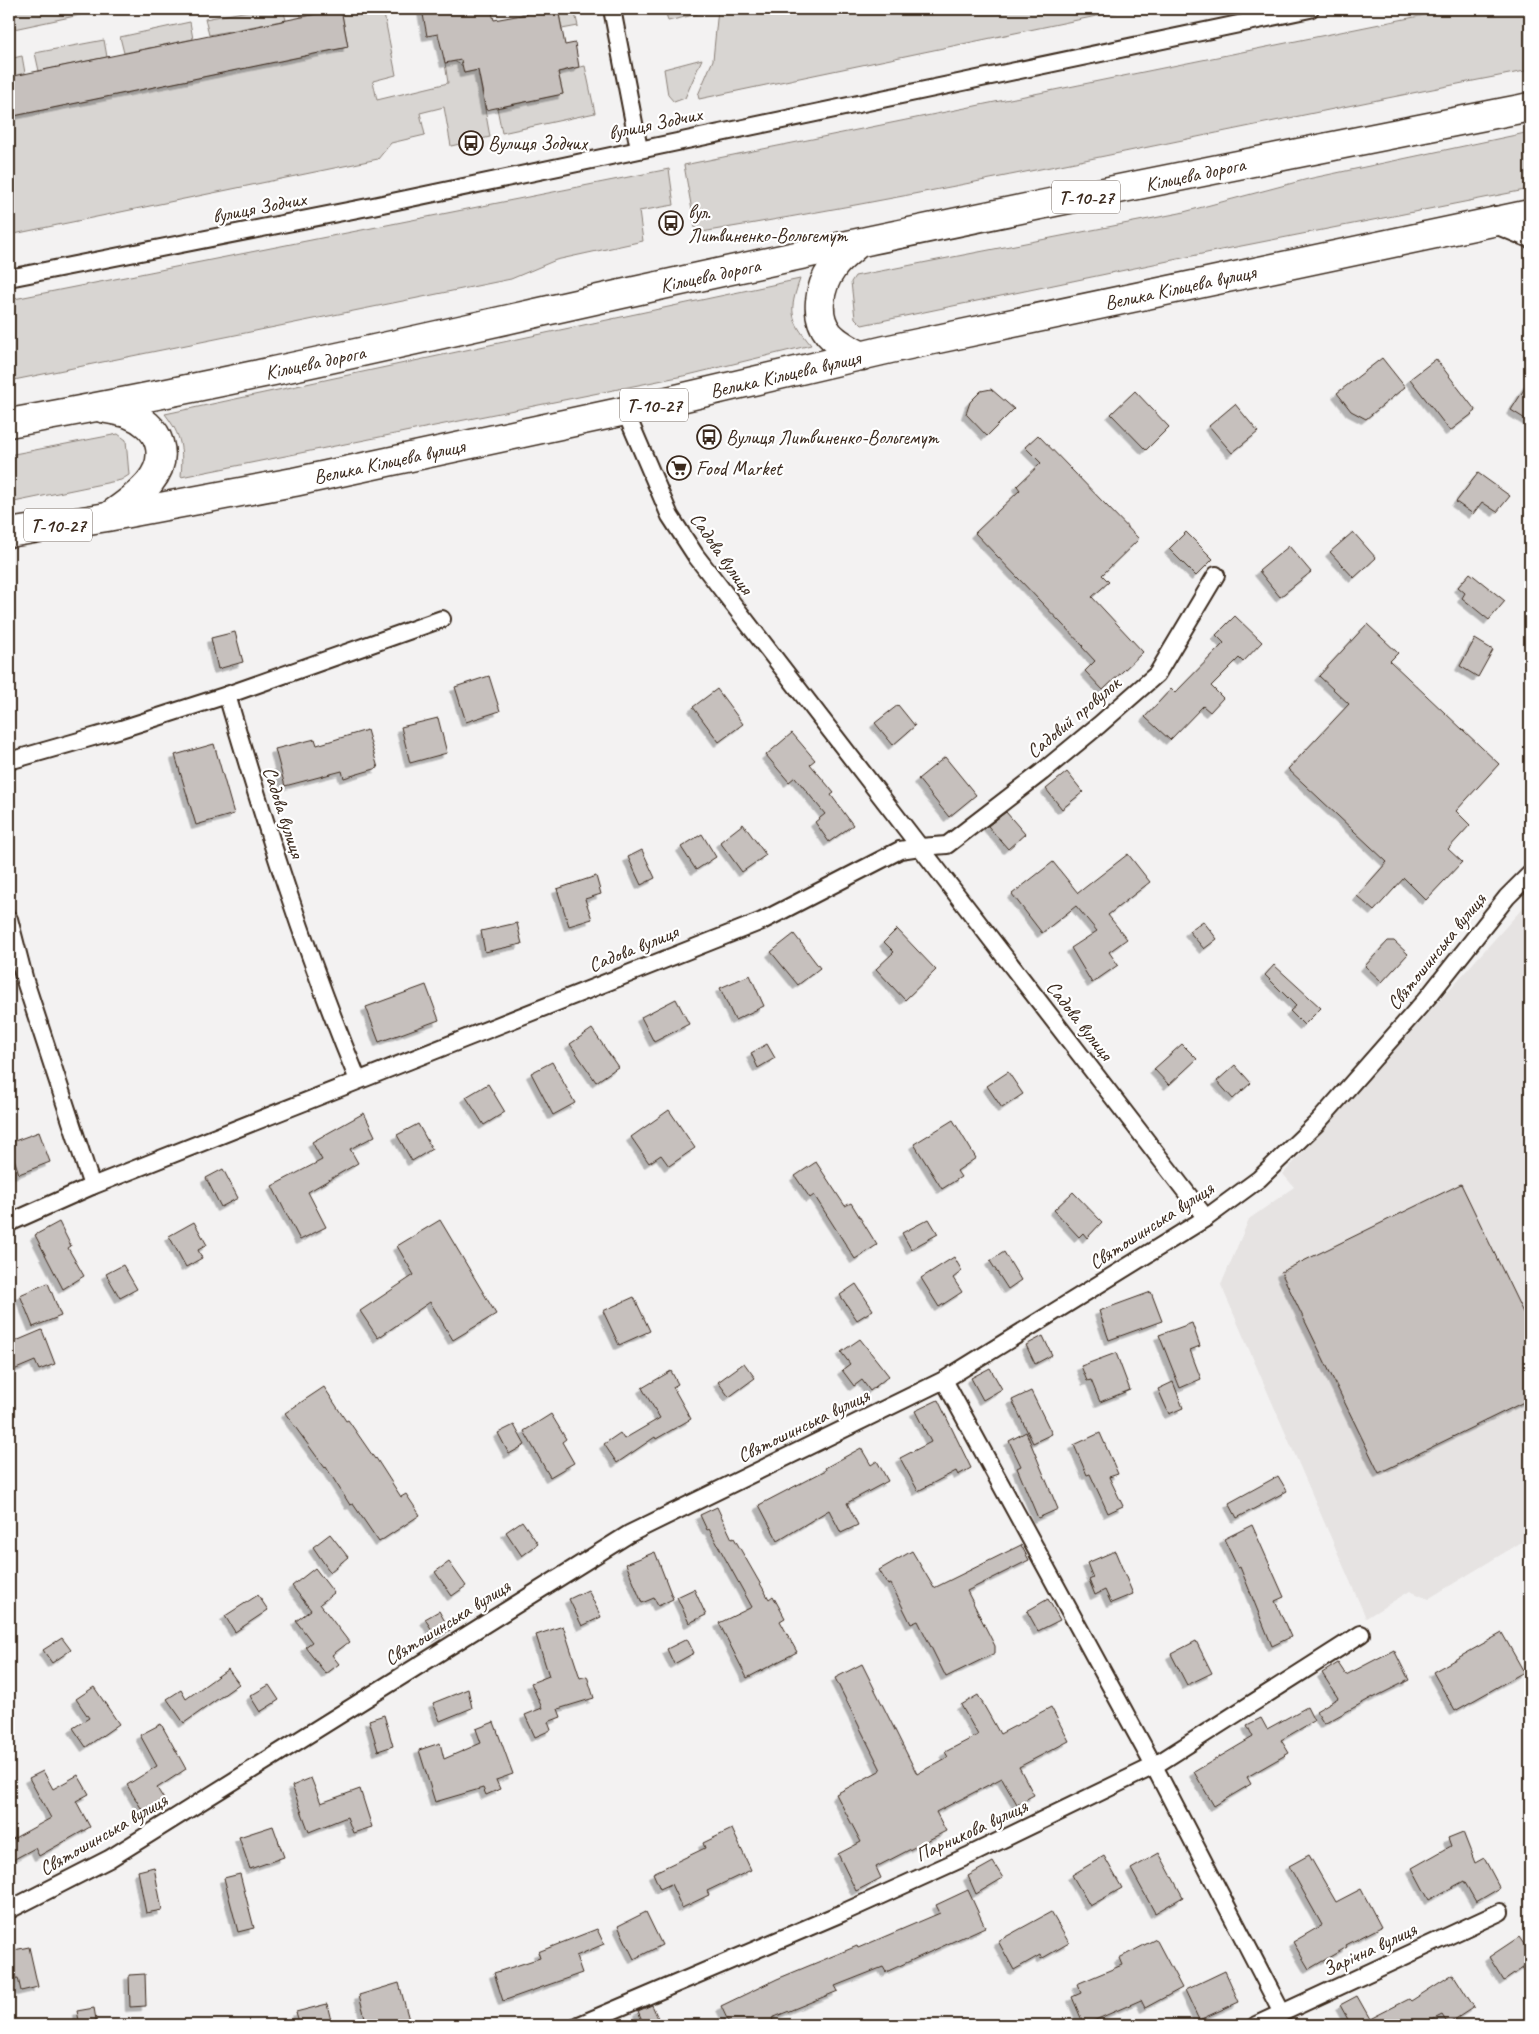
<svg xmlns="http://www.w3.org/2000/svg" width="1539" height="2034" viewBox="0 0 1539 2034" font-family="Caveat,sans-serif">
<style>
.built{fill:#e6e3e2}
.green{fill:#d8d5d2;stroke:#8a8078}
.building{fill:#c6c0bd;stroke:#3b2a1e;filter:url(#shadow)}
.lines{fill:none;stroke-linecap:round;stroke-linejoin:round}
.minor-casing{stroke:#3b2a1e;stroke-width:20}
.primary-casing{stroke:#3b2a1e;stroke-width:30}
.trunk-casing{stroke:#3b2a1e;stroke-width:31}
.minor{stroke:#fff;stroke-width:16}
.primary{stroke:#fff;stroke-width:26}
.trunk{stroke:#fff;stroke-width:28}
.labels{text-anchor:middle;stroke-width:4.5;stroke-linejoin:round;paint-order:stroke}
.shield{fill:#fff;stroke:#766a62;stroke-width:1}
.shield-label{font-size:19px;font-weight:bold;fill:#3b2a1e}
.street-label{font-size:20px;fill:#3b2a1e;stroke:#fff}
.poi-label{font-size:20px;fill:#3b2a1e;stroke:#fff;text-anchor:start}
</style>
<defs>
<filter id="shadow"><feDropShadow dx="-4.5" dy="4.5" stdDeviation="0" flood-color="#0004"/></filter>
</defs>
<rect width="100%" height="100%" fill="#f3f2f2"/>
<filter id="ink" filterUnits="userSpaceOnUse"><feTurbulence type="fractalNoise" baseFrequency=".02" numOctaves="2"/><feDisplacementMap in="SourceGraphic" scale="10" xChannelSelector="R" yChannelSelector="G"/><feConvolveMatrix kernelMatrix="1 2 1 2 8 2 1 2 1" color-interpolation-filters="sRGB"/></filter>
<g filter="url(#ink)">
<path class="built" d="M1530,900V1537L1428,1599L1410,1591L1366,1618L1221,1285L1249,1219L1294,1187L1283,1174Z"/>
<g class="green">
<path d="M9,9H108L9,30Z"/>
<path d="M259,9H283L286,20L209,35L205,19Z"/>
<path d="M299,9H338L301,17Z"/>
<path d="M341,9H383L396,75L373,81L377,100L448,83L445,63L454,61L463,66L464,73L478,70L490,137L451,146L444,107L420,113L425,135L391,143L378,159L9,235V117L348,47Z"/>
<path d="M558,9H574L578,26L562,29Z"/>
<path d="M665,9H705L706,12L668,21Z"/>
<path d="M718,9H1130L699,99L698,95L713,60Z"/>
<path d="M1454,9H1530V70C1252,123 976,187 696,233L684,165Z"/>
<path d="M190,22L193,39L124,53L120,37Z"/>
<path d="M104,40L107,57L39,71L35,53Z"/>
<path d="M22,56L25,73L9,77V59Z"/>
<path d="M702,59L685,98L674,102L668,95L664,69Z"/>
<path d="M585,66L595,113L502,133L497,108L563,94L558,72Z"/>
<path d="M1530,132V189L1216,251L862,325L855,318L851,282L855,276L1180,213L1308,179Z"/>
<path d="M669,169L674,205L639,211L643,241L556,260L511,279L9,381V300Z"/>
<path d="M800,279C789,311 789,318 811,345L688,375L181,477C183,449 182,436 165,414Z"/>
<path d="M118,434L126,440L129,475L121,480L9,503V455Z"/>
</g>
<g class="building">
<path d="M341,9L348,47L9,117V77Z"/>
<path d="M422,9H491L494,20L527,14L526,9H558L565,45L575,43L579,67L558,72L563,94L486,110L478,70L464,73L461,60L445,63L438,34L427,36Z"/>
<path d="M1382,358L1405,387L1366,419L1351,411L1337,393Z"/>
<path d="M1436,359L1476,411L1450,431L1410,379Z"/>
<path d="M1530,380V422L1511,410Z"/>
<path d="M991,389L1014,409L987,436L966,414L970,402L981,391Z"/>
<path d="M1135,391L1169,427L1146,450L1111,414Z"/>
<path d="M1235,404L1258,432L1232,453L1209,426Z"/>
<path d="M1038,435L1139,539L1102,575L1109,582L1092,597L1143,652L1103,690L1085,671L1095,661L1082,647L1083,646L975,533L1020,490L1017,486L1041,463L1025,447Z"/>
<path d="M1478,473L1510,496L1497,512L1482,502L1473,514L1456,502Z"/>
<path d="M1186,532L1213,559L1196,576L1169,549Z"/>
<path d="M1353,532L1376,558L1354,578L1330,552Z"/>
<path d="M1289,546L1311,572L1280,597L1259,571Z"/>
<path d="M1470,573L1505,601L1489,620L1462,598L1465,593L1458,587Z"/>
<path d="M1235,616L1262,642L1243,662L1239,658L1211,686L1223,698L1210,712L1203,706L1170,740L1145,717L1171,689L1175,693L1224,643L1216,635Z"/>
<path d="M1367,624L1398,653L1390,661L1499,764L1456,811L1470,825L1448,849L1462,862L1426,900L1404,878L1374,911L1357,896L1387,862L1288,769L1349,704L1319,676Z"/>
<path d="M235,632L243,662L218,669L211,638Z"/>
<path d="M1475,639L1493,650L1478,677L1460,666Z"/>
<path d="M489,676L500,711L466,722L455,687Z"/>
<path d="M717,689L743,724L719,742L693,707Z"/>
<path d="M898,705L915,726L893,745L875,723Z"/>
<path d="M438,718L447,753L410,763L401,727Z"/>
<path d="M367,730L378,768L344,778L342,771L285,786L275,749L315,739L317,745Z"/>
<path d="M792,733L815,760L810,764L834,793L831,795L853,825L829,842L815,822L825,814L795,777L789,782L766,755Z"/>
<path d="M214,744L234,814L196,825L175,755Z"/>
<path d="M945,757L976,795L949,817L918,779Z"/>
<path d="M1067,772L1083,792L1062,809L1046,789Z"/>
<path d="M1006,812L1025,834L1008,849L988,826Z"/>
<path d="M743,824L766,855L742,872L720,842Z"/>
<path d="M702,834L716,857L696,870L681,847Z"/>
<path d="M642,850L655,878L641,885L628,857Z"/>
<path d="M1128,854L1150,882L1108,915L1127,939L1109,952L1118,965L1092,983L1071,948L1097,931L1076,906L1042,933L1012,894L1053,862L1078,893Z"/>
<path d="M596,876L601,894L585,899L592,919L569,926L557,889Z"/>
<path d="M1203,921L1217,939L1204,949L1189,931Z"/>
<path d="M517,923L522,944L485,952L481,931Z"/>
<path d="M897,929L936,970L905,1000L876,969L894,952L884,942Z"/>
<path d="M794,934L820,968L798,985L771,952Z"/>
<path d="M1388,941H1394L1408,954L1382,982L1365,966Z"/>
<path d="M1274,965L1321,1008L1304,1025L1290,1011L1296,1006L1265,975Z"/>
<path d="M750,975L764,1006L735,1020L720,988Z"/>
<path d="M426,985L439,1020L379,1042L366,1007Z"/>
<path d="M676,999L689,1024L654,1042L641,1017Z"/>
<path d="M592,1029L618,1067L596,1082L570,1044Z"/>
<path d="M767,1044L775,1058L758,1068L751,1053Z"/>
<path d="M1182,1044L1197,1059L1169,1085L1154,1069Z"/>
<path d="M552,1062L575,1103L553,1115L531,1073Z"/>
<path d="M1235,1065L1251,1083L1233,1099L1217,1081Z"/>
<path d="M1008,1072L1023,1094L1002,1108L987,1086Z"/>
<path d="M488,1084L505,1112L484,1125L466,1097Z"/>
<path d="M669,1110L695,1148L669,1166L661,1155L649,1163L631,1137Z"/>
<path d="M364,1113L375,1136L350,1149L358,1163L308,1192L326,1227L300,1240L272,1186L322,1160L312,1142Z"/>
<path d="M953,1120L976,1158L957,1171L961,1177L942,1189L914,1144Z"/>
<path d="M418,1124L432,1149L412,1161L397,1135Z"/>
<path d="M39,1132L50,1162L19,1174L9,1143Z"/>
<path d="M816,1162L845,1206L851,1203L877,1245L855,1259L814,1195L810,1198L795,1176Z"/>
<path d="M223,1169L238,1198L221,1207L206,1178Z"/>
<path d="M1461,1184L1530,1327V1399L1379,1473L1281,1272Z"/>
<path d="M1073,1192L1102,1222L1087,1238L1083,1233L1079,1237L1054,1210Z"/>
<path d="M929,1219L938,1234L911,1249L902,1233Z"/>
<path d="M440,1220L496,1314L453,1340L430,1302L378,1338L360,1311L414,1275L397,1246Z"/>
<path d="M59,1222L71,1246L68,1248L84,1276L63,1289L35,1235Z"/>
<path d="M194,1222L207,1245L198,1250L202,1258L186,1267L169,1236Z"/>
<path d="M1004,1252L1021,1280L1008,1289L990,1261Z"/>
<path d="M954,1257L962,1271L953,1278L962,1292L939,1307L921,1278Z"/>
<path d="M123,1265L137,1289L120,1298L106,1274Z"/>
<path d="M48,1283L61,1316L33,1327L20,1295Z"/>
<path d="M856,1284L873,1310L857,1320L840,1295Z"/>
<path d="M1151,1292L1162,1321L1109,1340L1099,1311Z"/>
<path d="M634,1297L650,1331L619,1345L603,1311Z"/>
<path d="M1192,1323L1200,1346L1190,1350L1201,1379L1180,1388L1159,1335Z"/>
<path d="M42,1330L55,1364L39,1370L35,1361L9,1372V1344Z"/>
<path d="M1043,1336L1052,1355L1035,1364L1026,1345Z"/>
<path d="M860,1339L889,1376L870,1391L862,1380L854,1386L842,1370L850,1364L841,1352Z"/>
<path d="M1116,1353L1130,1390L1100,1402L1091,1380L1087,1381L1081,1366Z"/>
<path d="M744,1363L755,1378L729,1397L718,1382Z"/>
<path d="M990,1368L1002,1389L983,1400L971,1378Z"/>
<path d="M671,1371L678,1384L673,1387L691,1419L656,1439L655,1437L617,1463L604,1444L620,1433L624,1439L660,1418L642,1388Z"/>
<path d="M1173,1382L1183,1408L1169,1414L1158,1389Z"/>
<path d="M324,1387L346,1421L348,1420L375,1459L376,1458L401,1497L406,1494L420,1515L379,1542L353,1504L350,1505L326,1467L325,1468L285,1413Z"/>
<path d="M1031,1391L1052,1434L1033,1443L1012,1400Z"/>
<path d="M938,1400L971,1468L958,1475L956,1471L918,1491L900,1458L931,1442L915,1411Z"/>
<path d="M551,1414L566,1439L562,1442L574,1463L550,1477L524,1431Z"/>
<path d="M514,1425L525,1445L509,1454L498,1433Z"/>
<path d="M1026,1432L1058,1509L1038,1518L1017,1468L1021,1466L1009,1441Z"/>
<path d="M1100,1433L1118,1474L1109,1477L1123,1506L1108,1513L1090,1474L1087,1475L1074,1445Z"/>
<path d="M861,1448L871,1465L877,1461L888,1481L847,1503L858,1525L841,1533L829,1510L778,1541L759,1505L826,1470L825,1468Z"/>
<path d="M1278,1476L1287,1491L1237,1518L1229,1503Z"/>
<path d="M717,1507L732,1539L734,1538L769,1599L773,1596L785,1618L780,1621L797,1652L747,1678L719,1623L752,1607L709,1529L707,1530L700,1515Z"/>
<path d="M522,1521L538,1544L522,1556L506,1532Z"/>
<path d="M1252,1525L1284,1597L1275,1601L1291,1637L1272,1646L1240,1567L1238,1568L1224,1539Z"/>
<path d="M330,1534L348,1557L330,1572L313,1547Z"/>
<path d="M1021,1545L1029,1560L967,1591L995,1646V1653L946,1677L918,1621L911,1624L891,1584L888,1585L879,1570L912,1551L934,1588Z"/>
<path d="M1115,1551L1133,1594L1111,1603L1105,1590L1095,1595L1089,1580L1093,1578L1087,1563Z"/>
<path d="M655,1552L673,1599L658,1606L654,1598L642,1603L626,1564Z"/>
<path d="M449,1562L466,1586L452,1596L435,1572Z"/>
<path d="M315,1568L334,1593L320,1604L349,1642L332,1655L339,1664L326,1674L305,1647L312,1642L296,1621L311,1610L292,1586Z"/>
<path d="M694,1589L706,1615L689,1623L677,1597Z"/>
<path d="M588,1590L601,1617L582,1626L569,1599Z"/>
<path d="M258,1595L268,1610L235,1632L225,1616Z"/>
<path d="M1048,1599L1060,1620L1038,1631L1027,1611Z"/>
<path d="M439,1611L450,1630L437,1638L425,1619Z"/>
<path d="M563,1626L580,1678L587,1676L594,1698L558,1709L561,1717L548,1722L551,1730L535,1737L525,1715L542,1708L531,1683L549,1676L536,1635Z"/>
<path d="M1502,1633L1524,1672L1455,1711L1433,1672Z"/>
<path d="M62,1638L71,1650L52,1663L43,1650Z"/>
<path d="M687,1639L694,1653L674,1664L667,1649Z"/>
<path d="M1196,1641L1212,1673L1187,1685L1171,1654Z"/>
<path d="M1394,1650L1409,1680L1373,1698V1697L1324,1724L1316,1711L1338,1698L1322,1673L1338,1663L1346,1675Z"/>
<path d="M862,1664L917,1774L948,1757L945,1752L978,1735L961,1705L978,1695L1000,1734L1051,1707L1069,1741L1019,1767L1034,1795L1017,1804L1002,1778L936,1812L946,1831L876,1867L881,1878L856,1891L838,1854L861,1842L836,1794L881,1770L835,1678Z"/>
<path d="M228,1669L239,1684L184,1723L167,1699L181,1690L186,1699Z"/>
<path d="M269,1685L279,1700L260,1712L250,1696Z"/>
<path d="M94,1687L119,1724L86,1747L73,1728L89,1718L76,1699Z"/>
<path d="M468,1689L472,1708L440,1721L433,1703Z"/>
<path d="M1307,1707L1314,1721L1281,1740L1289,1753L1247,1777L1251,1784L1214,1806L1194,1772L1253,1737L1247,1725L1261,1718L1267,1729Z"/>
<path d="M384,1715L393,1746L378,1751L369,1720Z"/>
<path d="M494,1722L513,1774L496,1780L500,1789L486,1795L483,1788L435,1802L419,1750L440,1743L444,1759L481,1743L476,1729Z"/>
<path d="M161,1724L186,1769L157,1788L165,1801L144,1813L127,1785L157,1766L140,1735Z"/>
<path d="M43,1771L53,1789L78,1775L89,1794L76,1801L90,1827L39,1856L35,1848L9,1862V1841L51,1818L29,1778Z"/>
<path d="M311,1778L321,1803L360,1789L372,1827L353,1833L347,1817L309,1832L292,1786Z"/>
<path d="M273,1826L284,1857L250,1869L239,1837Z"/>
<path d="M732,1829L751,1870L707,1891L709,1895L682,1908L671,1884L660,1889L653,1873L705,1848L703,1843Z"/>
<path d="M1463,1832L1475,1863L1484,1858L1500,1888L1476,1902L1464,1881L1429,1900L1412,1868L1451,1846L1448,1838Z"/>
<path d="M1159,1853L1183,1897L1155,1913L1131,1869Z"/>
<path d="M1309,1855L1336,1902L1361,1889L1381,1927L1346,1945L1347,1947L1309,1969L1293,1942L1322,1925L1289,1866Z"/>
<path d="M1104,1856L1122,1888L1090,1906L1072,1875Z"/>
<path d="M993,1862L1003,1878L976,1894L968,1876Z"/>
<path d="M154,1867L162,1910L146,1913L138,1871Z"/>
<path d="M240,1874L254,1928L238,1932L224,1878Z"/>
<path d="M968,1890L985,1927L886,1972L883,1967L835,1986L838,1991L772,2018L775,2025H730L721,2006L777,1979L857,1946L858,1948L940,1913L936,1905Z"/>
<path d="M646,1912L662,1945L634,1959L618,1926Z"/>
<path d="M1051,1912L1069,1943L1041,1959L1040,1955L1014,1970L998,1941Z"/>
<path d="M597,1929L604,1944L576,1956L582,1973L503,2001L494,1973L540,1958L538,1952Z"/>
<path d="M1519,1937L1530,1953V1963L1504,1981L1489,1957Z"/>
<path d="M1156,1939L1182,1988L1145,2008L1141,2000L1084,2025L1072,1997L1081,1993L1077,1984L1122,1965L1119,1958Z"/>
<path d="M29,1947L38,1987L21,1991L18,1978L9,1979V1951Z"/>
<path d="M1225,1971L1239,2002L1199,2020L1185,1990Z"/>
<path d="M145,1974L146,2006L130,2007L129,1975Z"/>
<path d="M1453,1974L1474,2007L1448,2024L1442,2015L1422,2025H1351L1340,2005L1357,1996L1370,2019L1409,1999L1411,2001Z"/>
<path d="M399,1983L409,2020L392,2025H367L359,1995Z"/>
<path d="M327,2004L332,2025H300L296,2012Z"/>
<path d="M652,2005L661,2025H644L638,2011Z"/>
<path d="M94,2008L97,2025H80L77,2011Z"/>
</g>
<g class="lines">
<g class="minor-casing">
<g id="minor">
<path d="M612,9L639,149"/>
<path d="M9,278L373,206L1310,9"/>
<path d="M625,411L670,516L696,556L920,847L947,845L1042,772L1099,725L1157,674L1216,575"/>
<path d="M227,695C265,825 306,955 358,1080"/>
<path d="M9,761L121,729L227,695L442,619"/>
<path d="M9,919L25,981L92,1186"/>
<path d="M9,1223L92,1186L762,921L900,850L920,847L1206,1218"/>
<path d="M944,1380L1154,1766L1282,2013"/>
<path d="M9,1910L109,1859L629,1534L944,1380L1206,1218L1259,1179L1318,1122L1428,997L1507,897L1530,874"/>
<path d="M579,2025L842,1913L970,1855L1154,1766L1361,1634"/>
<path d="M1256,2025L1500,1912"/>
</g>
</g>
<g class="primary-casing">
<path id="primary" d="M1496,220L1530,234"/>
</g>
<g class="trunk-casing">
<g id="trunk">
<path d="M857,244C849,252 838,259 832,269C819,287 814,316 829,334C838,344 850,350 862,356"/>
<path d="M102,408C111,410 120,411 129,414C142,419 155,429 159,443C169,476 134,498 111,515"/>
<path d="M9,423C219,386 427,337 635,291C933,225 1232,166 1530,107"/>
<path d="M9,533L107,517L294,482L625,411L890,349L1530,214"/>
</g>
</g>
<use href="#minor" class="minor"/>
<use href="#primary" class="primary"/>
<use href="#trunk" class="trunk"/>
</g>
</g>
<defs>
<g id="bus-ring" transform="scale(1.25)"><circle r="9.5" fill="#fff" stroke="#3b2a1e" stroke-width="1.5"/><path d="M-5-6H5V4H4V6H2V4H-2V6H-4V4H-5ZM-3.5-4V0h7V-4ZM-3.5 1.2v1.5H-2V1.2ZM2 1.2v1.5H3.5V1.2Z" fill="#3b2a1e"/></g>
<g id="supermarket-ring" transform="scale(1.25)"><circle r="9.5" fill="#fff" stroke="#3b2a1e" stroke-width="1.5"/><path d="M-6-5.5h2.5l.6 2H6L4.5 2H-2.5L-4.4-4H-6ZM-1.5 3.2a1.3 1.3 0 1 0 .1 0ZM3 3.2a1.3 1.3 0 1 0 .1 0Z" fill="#3b2a1e"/></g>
</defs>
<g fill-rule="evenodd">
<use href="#bus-ring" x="471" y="143"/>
<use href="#bus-ring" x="671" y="223"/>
<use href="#bus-ring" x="709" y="437"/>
<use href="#supermarket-ring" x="679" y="468"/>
</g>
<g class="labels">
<g class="shield">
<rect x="1052" y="180.5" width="68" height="33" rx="4"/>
<rect x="620" y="388.5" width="68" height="33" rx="4"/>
<rect x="24" y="508.5" width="68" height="33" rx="4"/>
</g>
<g class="shield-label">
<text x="1086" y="204">Т-10-27</text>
<text x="654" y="412">Т-10-27</text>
<text x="58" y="532">Т-10-27</text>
</g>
<g class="street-label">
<text transform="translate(655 123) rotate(-12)" y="7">вулиця Зодчих</text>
<text transform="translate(1195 174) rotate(-12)" y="7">Кільцева дорога</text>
<text transform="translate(259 207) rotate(-11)" y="7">вулиця Зодчих</text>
<text transform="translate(710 275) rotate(-12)" y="7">Кільцева дорога</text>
<text transform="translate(1180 287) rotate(-12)" y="7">Велика Кільцева вулиця</text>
<text transform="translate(315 362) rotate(-12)" y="7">Кільцева дорога</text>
<text transform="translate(785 374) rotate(-13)" y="7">Велика Кільцева вулиця</text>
<text transform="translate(389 461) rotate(-12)" y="7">Велика Кільцева вулиця</text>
<text transform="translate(722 553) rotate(55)" y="7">Садова вулиця</text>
<text transform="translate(1073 717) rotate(-40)" y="7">Садовий провулок</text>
<text transform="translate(284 812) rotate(72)" y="7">Садова вулиця</text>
<text transform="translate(633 948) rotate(-22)" y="7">Садова вулиця</text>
<text transform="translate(1436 951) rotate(-51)" y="7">Святошинська вулиця</text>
<text transform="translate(1080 1020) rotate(52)" y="7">Садова вулиця</text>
<text transform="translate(1151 1225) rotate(-33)" y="7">Святошинська вулиця</text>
<text transform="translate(803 1425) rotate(-26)" y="7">Святошинська вулиця</text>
<text transform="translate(447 1622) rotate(-32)" y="7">Святошинська вулиця</text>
<text transform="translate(971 1830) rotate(-25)" y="7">Парникова вулиця</text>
<text transform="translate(103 1834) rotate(-30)" y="7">Святошинська вулиця</text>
<text transform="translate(1369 1949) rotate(-25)" y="7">Зарічна вулиця</text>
</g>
<g class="poi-label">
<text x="488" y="150">Вулиця Зодчих</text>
<text x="688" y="219">вул.<tspan x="688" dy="23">Литвиненко-Вольгемут</tspan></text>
<text x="726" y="444">Вулиця Литвиненко-Вольгемут</text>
<text x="696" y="475">Food Market</text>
</g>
</g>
<rect width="1539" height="2034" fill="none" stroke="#fff" stroke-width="30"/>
<rect x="15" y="15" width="1509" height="2004" fill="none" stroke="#3b2a1e" stroke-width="2" filter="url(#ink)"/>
</svg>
